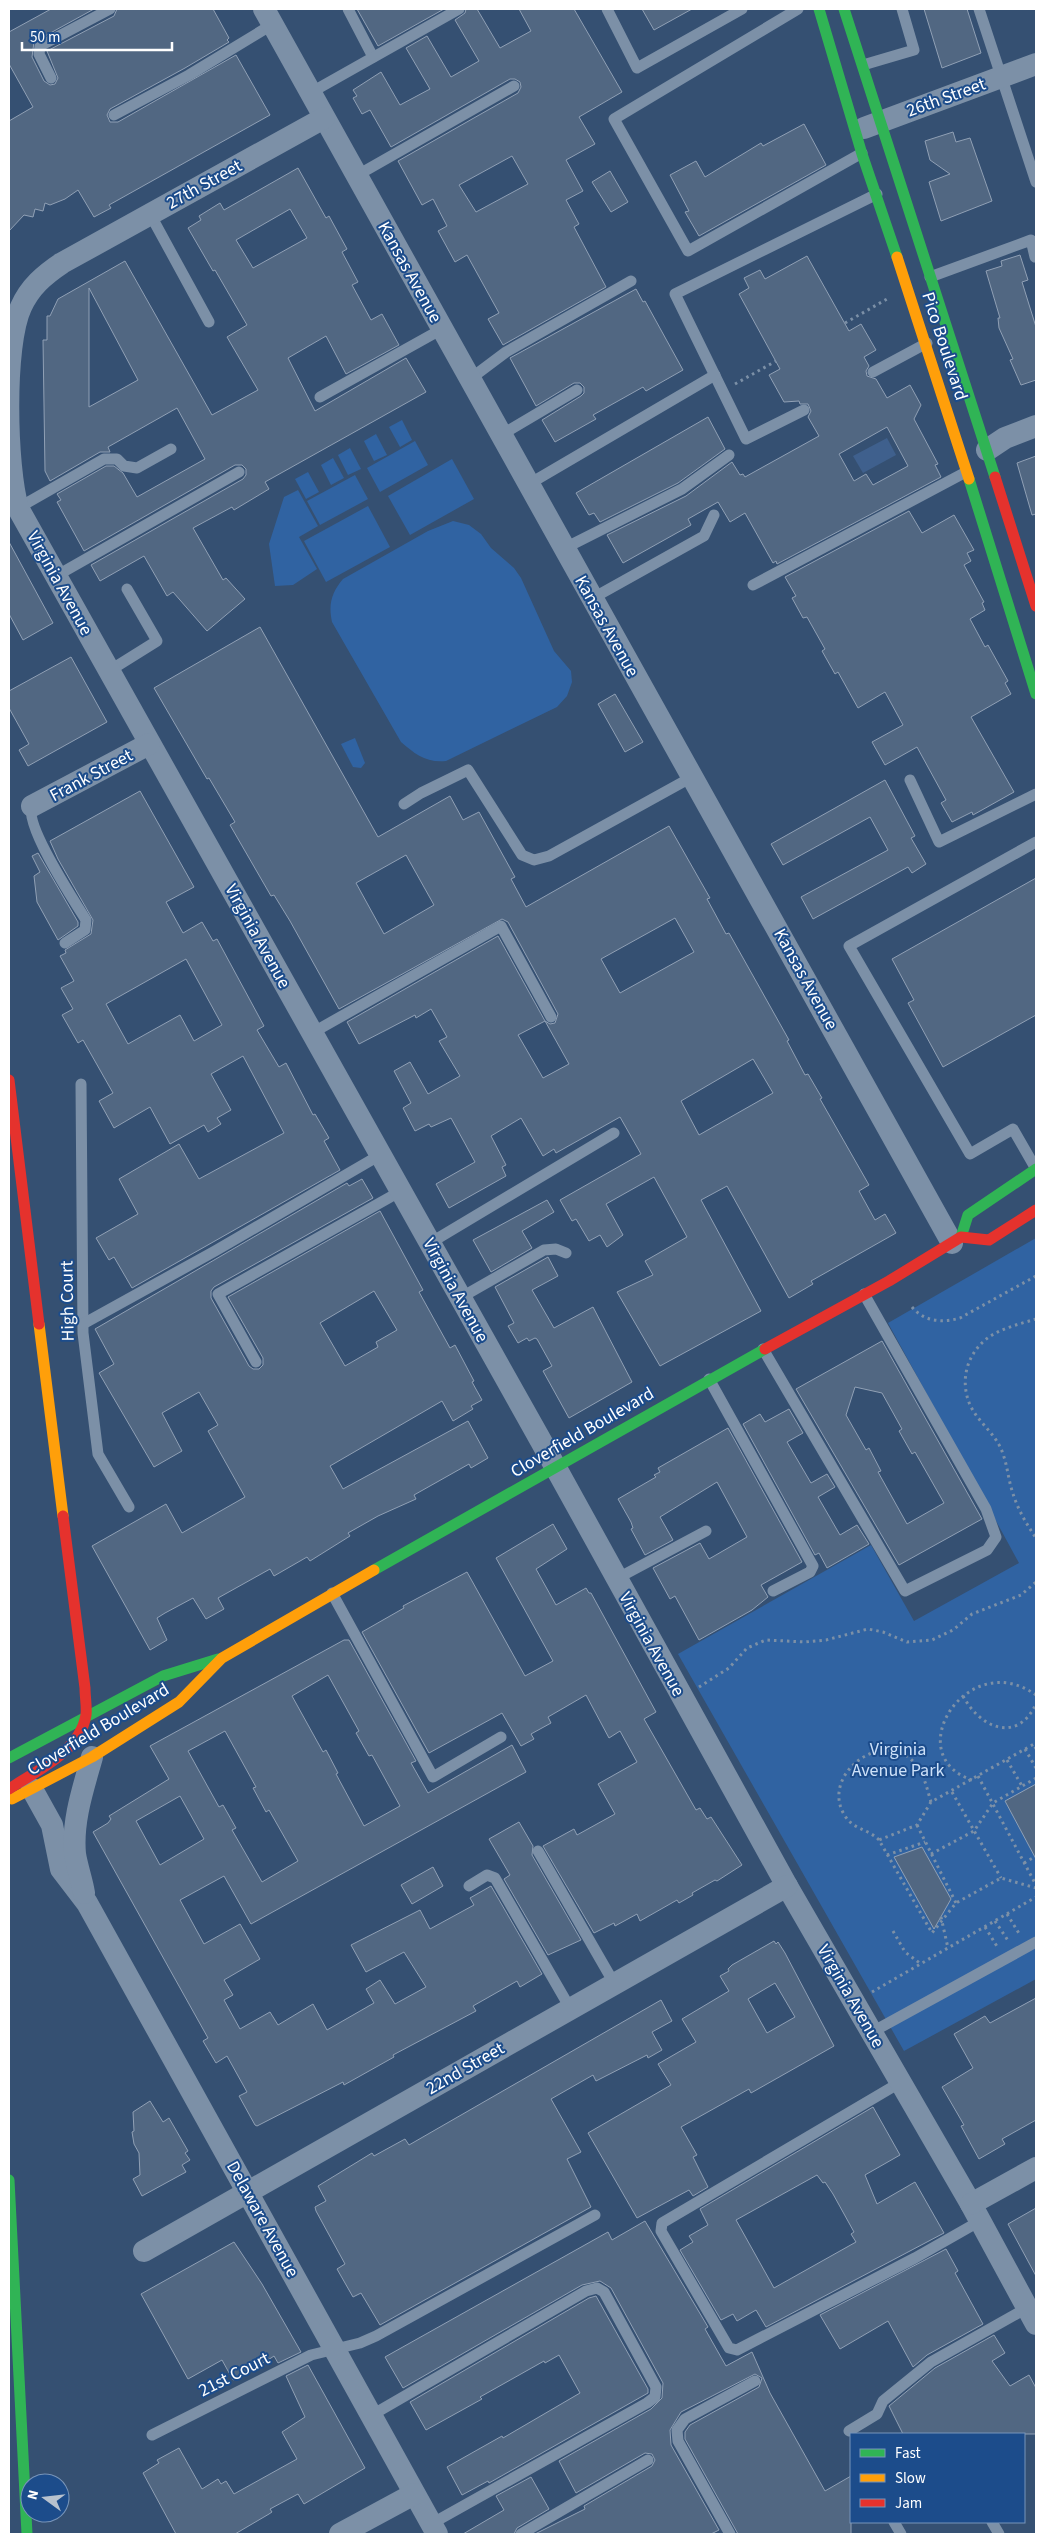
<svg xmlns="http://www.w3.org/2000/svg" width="1045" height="2543" viewBox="0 0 1045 2543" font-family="'Source Sans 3',sans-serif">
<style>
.green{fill:#3063a2}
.water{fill:#3f608d}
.building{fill:#516782;stroke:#90a0b5;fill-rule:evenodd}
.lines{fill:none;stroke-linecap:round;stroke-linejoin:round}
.path{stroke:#7c90a7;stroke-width:3;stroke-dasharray:2.5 4;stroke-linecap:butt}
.lane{stroke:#7c90a7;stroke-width:11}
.street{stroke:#7c90a7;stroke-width:22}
.fast{stroke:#30b455;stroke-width:11}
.slow{stroke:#ff9f0a;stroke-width:11}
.jam{stroke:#e5322d;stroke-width:11}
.labels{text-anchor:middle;stroke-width:4;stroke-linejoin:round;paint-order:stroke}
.street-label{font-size:18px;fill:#fff;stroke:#1c4c8b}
.park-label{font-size:18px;fill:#cde1f9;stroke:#1c4c8b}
</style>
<rect width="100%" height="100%" fill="#355072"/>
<g class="green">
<path d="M402,420L412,440L400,447L389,427Z"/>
<path d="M376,434L387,455L374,461L364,441Z"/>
<path d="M415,441L428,465L380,492L367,468Z"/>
<path d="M350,448L361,469L348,475L338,455Z"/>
<path d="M333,458L344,478L331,485L321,465Z"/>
<path d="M452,459L474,499L410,535L388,496Z"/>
<path d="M308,472L319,492L306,499L295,479Z"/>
<path d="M355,475L368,499L320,525L307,501Z"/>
<path d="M298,490L318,526L299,537L317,569L293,585L275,586L269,544L284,497Z"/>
<path d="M368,506L390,547L326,582L304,541Z"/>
<path d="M453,521L469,525L481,534L491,548L514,568L521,578L554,651L571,671L572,682L567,696L557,707L446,761C426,763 415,754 401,742L332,622C328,604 332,592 343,579L428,531Z"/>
<path d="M355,738L365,763L361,768L353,767L341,744Z"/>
<path d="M1036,1238V1979L904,2051L678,1654L871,1545L914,1621L1019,1563L888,1323Z"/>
</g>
<path class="water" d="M887,438L896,455L863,473L853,456Z"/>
<g class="building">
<path d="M51,9H94L34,42L32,57L44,81L50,85L55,84L58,78L47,51L114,16L117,9H213L229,38L227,40L229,42L185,68L110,109L107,115L110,122H118L236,55L270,115L109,205L111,208L94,217L78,190L65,199L50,205L45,203L43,211L35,209L33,217L24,215L9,231V121L33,107L9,64V32Z"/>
<path d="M357,9H444L378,46Z"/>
<path d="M466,9H477L500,48L531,31L519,9H574L622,92L579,117L595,144L566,160L583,191L566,200L579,224L574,227L606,287L503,345L488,319L499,313L467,255L455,262L438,231L447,226L433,199L422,205L398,161L518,93L521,87L520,82L515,79H510L391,147L370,110L362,114L353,98L357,96L353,90L381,72L400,105L430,89L406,48L427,36L451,77L479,61L455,20L465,13ZM512,156L528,184L476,212L459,185Z"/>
<path d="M642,9H692L654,30Z"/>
<path d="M924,9H967L981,53L942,68Z"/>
<path d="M804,124L826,165L699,236L685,212L689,211L670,175L696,161L705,177L761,143L763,146Z"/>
<path d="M953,132L956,142L970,138L992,201L941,221L929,182L950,174L930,160L925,141Z"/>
<path d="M298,168L326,218L329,216L347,249L342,252L358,282L352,285L371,320L382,314L399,345L346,374L326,336L288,358L315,411L406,358L426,392L265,482L269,489L234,510L232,507L193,528L223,580L226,578L245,599L207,631L173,592L167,596L144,556L100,581L91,565L243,479L246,475V469L242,465H235L84,551L57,502L61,500L57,494L106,466H114L123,473L137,497L205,459L177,408L108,447L110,452H100L50,481L45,471L43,340H47V316H50L58,299L125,261L212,415L258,390L227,337L247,325L215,270L213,271L188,228L201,220L199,216L220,203L224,210ZM290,209L307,238L253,268L236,240ZM89,288L138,380L89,407Z"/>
<path d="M610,171L628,202L611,212L592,182Z"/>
<path d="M1020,255L1028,280L1022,282L1036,327V380L1021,385L1010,360L1013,359L999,328L998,318H1000L986,271L1002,266L1001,261Z"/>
<path d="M807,256L849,331L861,324L876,350L864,357L869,366L866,371L867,376L876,379L887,398L910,385L921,405L914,419L938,464L935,465L941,477L777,564L776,561L773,563L745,513L730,522L718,502L688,519L691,525L623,563L607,535L686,496L732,462L740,475L743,474L745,477L819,436L808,417L811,411L808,404H800L799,401L784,402L769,375L780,369L739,294L749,288L744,278L760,270L765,279ZM887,427L908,466L873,485L866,474L854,481L839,454Z"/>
<path d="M636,289L643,302L645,301L683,370L646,391L643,387L593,415L596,419L555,442L542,420L581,396L584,393V387L580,383H574L536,406L510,358Z"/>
<path d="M708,417L725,449L678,483L600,522L594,513L589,515L576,493Z"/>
<path d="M1036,456V514L1032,515L1017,463Z"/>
<path d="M909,511L922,533L954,515L974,550L967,553L971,561L964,565L984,602L982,603L985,610L970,619L985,647L988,645L1008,681L1005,683L1011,694L971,717L1014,792L973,815L972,812L952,822L941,803L946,800L917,747L885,765L872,742L903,725L885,692L858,708L838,672L835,674L822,651L825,649L807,617L803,618L792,598L796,596L785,577Z"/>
<path d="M9,542L53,623L23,640L9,614Z"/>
<path d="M260,627L378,837L450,796L463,820L479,812L515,877L511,879L526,907L669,826L710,898L707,899L726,934L729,933L789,1040L787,1041L805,1075L808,1074L822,1098L820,1099L869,1185L859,1191L875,1220L885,1214L896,1233L811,1281L813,1284L789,1298L727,1186L701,1200L761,1311L660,1366L617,1292L653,1275L645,1261L687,1237L654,1177L606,1204L623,1235L607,1247L600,1235L589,1241L576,1219L572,1221L560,1200L641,1154L620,1117L556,1153L554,1149L543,1156L521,1118L491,1136L506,1165L502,1167L506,1176L449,1208L436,1184L475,1162L451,1118L431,1127L429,1124L415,1131L403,1108L411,1103L394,1071L410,1062L428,1094L460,1076L439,1041L447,1037L431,1009L416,1018L415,1015L359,1044L347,1022L498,936L545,1021L518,1035L543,1078L569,1064L545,1021L550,1024L555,1023L558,1014L508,922L502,919L339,1009L290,921L274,895L271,896L230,825L235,822L209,778L207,779L154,688ZM406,855L434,905L384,934L356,883ZM675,918L694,952L620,993L601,959ZM753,1059L773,1093L699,1135L681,1101Z"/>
<path d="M71,657L107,722L28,766L19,750L29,744L9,708V691Z"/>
<path d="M615,694L643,742L625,752L598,704Z"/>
<path d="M885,780L915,836L911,838L926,864L912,873L908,867L813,919L801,897L888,850L870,817L783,865L771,844Z"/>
<path d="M140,791L194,887L166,902L183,933L202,922L213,941L217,939L264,1026L257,1030L279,1067L286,1063L313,1115L315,1114L329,1138L324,1141L340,1170L132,1288L114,1257L109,1260L96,1238L138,1214L119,1179L179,1144L199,1179L284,1133L243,1056L211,1074L231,1110L217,1118L221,1124L208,1132L204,1125L170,1144L150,1107L114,1128L99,1101L113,1093L83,1040L78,1043L62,1015L73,1009L61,988L74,981L60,956L66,953L65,950L91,934L93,920L58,859L50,841ZM186,959L222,1025L194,1041L180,1015L128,1044L106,1004Z"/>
<path d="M38,853L78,922V926L58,940L37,902L34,876L40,872L32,856Z"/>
<path d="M1036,878V1015L943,1067L908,1003L914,1000L892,959Z"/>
<path d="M362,1179L373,1198L214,1287L211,1291V1298L249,1366L253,1369H259L263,1365V1358L228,1297L380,1211L423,1290L419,1292L450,1348L455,1345L474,1381L472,1382L482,1400L471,1406L473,1409L453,1421L442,1401L330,1466L343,1489L468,1421L488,1458L471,1468L469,1464L414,1495L416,1499L378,1516L348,1533L350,1536L310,1561L307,1557L274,1576L270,1569L218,1598L224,1609L206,1619L193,1598L165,1613L157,1618L167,1640L150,1650L92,1546L166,1504L182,1533L245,1497L208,1431L218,1425L199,1392L162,1413L182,1451L154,1467L99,1373L114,1364L95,1329L347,1183L349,1186ZM374,1291L397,1330L376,1342L378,1347L345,1366L320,1323Z"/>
<path d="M547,1200L554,1212L522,1231L532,1248L491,1272L473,1240Z"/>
<path d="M548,1257L558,1276L532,1290L554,1328L593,1307L632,1382L569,1418L543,1371L552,1366L537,1339L535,1338L529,1341L527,1338L518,1343L508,1326L514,1323L495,1287Z"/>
<path d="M882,1341L982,1519L899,1565L796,1389ZM855,1387L882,1393L902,1429L899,1431L912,1454L915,1452L944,1503L907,1524L878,1472L881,1471L869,1448L866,1450L846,1415Z"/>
<path d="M789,1409L803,1433L787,1442L811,1483L827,1474L835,1487L818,1497L840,1535L857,1525L869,1544L827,1568L819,1553L815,1555L743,1424L760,1414L765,1422Z"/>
<path d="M728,1428L802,1562L761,1585L768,1597L752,1610L699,1640L675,1596L670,1599L653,1568L700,1543L709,1559L747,1537L717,1482L660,1517L673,1540L645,1555L631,1529L633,1528L631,1522L618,1499L656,1477L654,1475L660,1472L658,1468Z"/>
<path d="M553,1524L567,1549L536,1569L556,1605L586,1588L589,1593H591L656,1712L644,1719L696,1810L700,1808L707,1819L711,1817L742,1865L717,1881L715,1880L692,1893L693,1895L679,1903L677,1900L640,1921L637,1914L615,1926L614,1923L594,1933L543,1846L574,1829L577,1835L615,1814L598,1784L637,1762L620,1731L609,1738L586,1695L548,1717L551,1723L531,1734L534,1739L521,1746L502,1713L429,1753L362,1632L404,1608L403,1606L467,1572L525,1676L553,1661L496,1558Z"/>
<path d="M344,1640H349L416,1761L411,1763L428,1793L512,1745L526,1772L251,1924L224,1876L180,1900L204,1944L240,1924L260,1959L224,1980L233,1995L224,2000L240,2029L270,2012L278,2025L313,2004L327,2030L374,2003L366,1989L380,1980L395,2004L426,1987L404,1952L366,1972L351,1945L420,1910L430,1929L474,1905L470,1898L491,1886L542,1974L520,1987L517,1981L473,2006L476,2011L393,2055L394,2057L344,2085L343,2082L257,2126L255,2125L239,2096L247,2092L227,2056L216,2063L203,2041L208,2038L93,1832L108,1823L111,1819L109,1816L169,1779L150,1746ZM328,1675L359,1731L356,1733L369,1756L372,1755L400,1806L364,1826L336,1774L338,1773L326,1750L323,1752L292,1696ZM225,1731L256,1787L253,1788L266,1812L269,1810L298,1861L262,1882L232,1830L236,1828L223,1805L219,1807L188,1751ZM180,1796L204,1839L160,1865L136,1821Z"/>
<path d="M1036,1784V1859L1005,1801Z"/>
<path d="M519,1822L533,1846L532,1855L581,1940L548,1955L504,1879L510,1875L489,1839Z"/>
<path d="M922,1847L951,1899L934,1929L894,1857Z"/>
<path d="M433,1867L443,1886L412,1904L401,1885Z"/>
<path d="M774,1941L776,1944L778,1942L785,1953L834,2046L751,2093L749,2089L681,2127L697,2155L693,2157L708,2187L693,2196L689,2190L637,2218L588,2133L671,2085L658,2064L696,2042L682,2019L729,1991L720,1976L729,1971L728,1969L732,1965ZM775,1983L795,2017L767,2033L748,1999Z"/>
<path d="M1036,1998V2120L1002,2139L1005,2144L979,2159L961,2126L964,2125L942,2087L973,2068L954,2034L985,2016L990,2023Z"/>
<path d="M661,2000L672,2021L652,2032L662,2050L648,2058L647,2055L596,2081L593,2075L551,2099L581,2152L567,2159L591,2207L380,2325L361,2293L353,2297L337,2269L345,2264L316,2211L315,2207L326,2201L318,2186L372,2153L374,2156L405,2139L409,2145Z"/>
<path d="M150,2101L163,2122L169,2118L188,2151L185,2153L190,2160L182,2165L186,2172L142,2196L133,2179L140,2175L139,2153L134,2144L132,2132L134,2131L133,2112Z"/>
<path d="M873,2107L900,2155L865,2175L877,2204L915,2182L944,2233L766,2327L756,2310L737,2321L733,2314L721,2320L680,2250L693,2242L689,2236L708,2225L700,2209ZM817,2175L823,2183L825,2182L833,2194L854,2232L851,2234L856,2242L774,2288L736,2220Z"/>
<path d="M1036,2208V2276L1008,2224Z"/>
<path d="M645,2221L708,2327L705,2329L726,2366L752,2352L770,2393L825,2491L851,2476V2534H738L685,2439V2432L690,2425L759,2387L762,2378L755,2374L681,2412L670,2430L671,2445L719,2530L711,2534H535L585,2509L584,2506L652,2466L655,2460L652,2454L645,2453L576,2493L559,2461L651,2409L662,2398L663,2383L611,2288L600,2281L582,2285L403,2388L385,2357L608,2232L612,2240Z"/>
<path d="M234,2242L262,2284L301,2352L278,2363L274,2356L271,2358L233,2380L222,2360L188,2379L141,2294Z"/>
<path d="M946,2249L958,2271L955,2273L983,2324L927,2355L913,2367L888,2321L840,2349L820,2315Z"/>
<path d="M596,2296L648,2389V2393L489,2483L488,2481L462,2495L447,2467L502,2436L503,2438L580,2393L559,2355L545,2363L544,2361L480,2397L482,2399L426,2430L410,2402L589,2298Z"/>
<path d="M994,2335L1005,2353L992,2361L1010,2386L1029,2375L1036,2388V2434H903L889,2406L935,2368Z"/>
<path d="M308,2365L365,2468L304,2504L298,2494L270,2509L272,2512L269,2514L235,2534H176L143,2473L159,2463L157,2460L179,2448L202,2489L218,2479L221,2484L226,2481L234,2494L297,2459L282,2432L305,2417L286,2376Z"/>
<path d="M531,2477L549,2509L517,2528L514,2534H463L504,2510L496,2496Z"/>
</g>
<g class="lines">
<g class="path">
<path d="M845,323L887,299"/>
<path d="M735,384L776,361"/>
<path d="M912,1307C924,1322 943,1323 960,1318L1036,1276"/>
<path d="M1036,1319C1020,1324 997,1329 984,1341C965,1358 960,1384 971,1407C980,1424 997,1435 1003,1454C1007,1465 1008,1476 1011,1487C1016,1506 1025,1522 1036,1538"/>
<path d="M699,1687L729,1668L747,1648L766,1640L805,1642L826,1640L868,1629L883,1632L907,1642L932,1640L953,1630L972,1614L1021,1595L1036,1582"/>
<path d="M963,1696C980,1728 1017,1744 1036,1704"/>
<path d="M1025,1749L1036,1768"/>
<path d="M1036,1749L1034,1744L931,1802L917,1825L879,1840L932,1933L956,1903L1001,1878L1036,1888"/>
<path d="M1007,1760L1022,1786"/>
<path d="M978,1776L1036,1885"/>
<path d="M972,1780C898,1755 968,1646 1036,1695"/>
<path d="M952,1792L1001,1878"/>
<path d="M917,1825L956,1903"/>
<path d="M879,1840C867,1828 854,1830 845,1816C818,1774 887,1724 917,1766C925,1777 927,1789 931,1802"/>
<path d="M931,1854L974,1831L993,1803L1036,1778"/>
<path d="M887,1855L925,1842"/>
<path d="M1024,1863L1036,1856"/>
<path d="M1007,1914L1020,1935"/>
<path d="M941,1917L948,1948"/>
<path d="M995,1921L1009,1942"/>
<path d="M985,1927L998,1948"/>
<path d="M893,1931L905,1952L921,1964"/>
<path d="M872,1992L1036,1897"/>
</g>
<g class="lane">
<path d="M348,9L373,57"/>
<path d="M607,9L637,68L742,9"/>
<path d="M798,9L614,119L688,251L862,153"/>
<path d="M979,9L1036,182"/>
<path d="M863,65L914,50L902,9"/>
<path d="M51,78L39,54L40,46L110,9"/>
<path d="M310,93L459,9"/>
<path d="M114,115L189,75L273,24"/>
<path d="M356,176L514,86"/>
<path d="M150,214L209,322"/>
<path d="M930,277L1031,240L1035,257"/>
<path d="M873,372L927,343"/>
<path d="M470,379L506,352L631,281"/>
<path d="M320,397L442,329"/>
<path d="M804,410L746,439L675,294L877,194"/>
<path d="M501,435L577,390"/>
<path d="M529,484L715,375"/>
<path d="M18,508L104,459H117L124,466L137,468L171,449"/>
<path d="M565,548L682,489L729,455"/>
<path d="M56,576L239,472"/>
<path d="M753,585L966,472"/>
<path d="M593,598L704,536L714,515"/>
<path d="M109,671L157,641L127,589"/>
<path d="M910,780L939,842L1036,794"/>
<path d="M404,804L421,793L468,770L522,855L534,860L549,856L692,777"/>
<path d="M32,806C24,824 74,901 86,920L85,930L65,943"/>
<path d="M312,1033L501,926L551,1017"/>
<path d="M81,1084L83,1333L98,1454L129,1507"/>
<path d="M1036,1169L1013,1129L970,1154L849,946L1036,842"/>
<path d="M430,1243L614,1133"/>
<path d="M460,1298L544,1250L556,1249L566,1253"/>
<path d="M83,1324L215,1251L380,1155"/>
<path d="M763,1349L905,1591L987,1550L996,1537L986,1509L864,1294"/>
<path d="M256,1362L218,1294L401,1191"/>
<path d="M709,1379L813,1566L810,1572L773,1591"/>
<path d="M616,1579L706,1531"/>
<path d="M332,1593L433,1777L501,1737"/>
<path d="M538,1851L614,1983"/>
<path d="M469,1886L487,1875L495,1878L570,2008"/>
<path d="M872,2032L1036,1942"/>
<path d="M901,2082L662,2223L661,2231L729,2348L737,2350L915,2258L980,2221"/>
<path d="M372,2415L586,2291L597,2288L604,2292L656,2387L655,2397L647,2403L431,2524"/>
<path d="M849,2431L877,2414L883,2401L931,2362L1027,2308"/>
<path d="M152,2435L311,2355L360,2343L376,2336L595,2215"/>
<path d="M894,2522L901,2534"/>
<path d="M992,2522L999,2534"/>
<path d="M521,2534L648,2460"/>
<path d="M730,2534L678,2441L677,2430L685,2419L755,2381"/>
</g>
<g class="street">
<path d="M264,9L952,1243"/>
<path d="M324,118L62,263C44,275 30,287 21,307C3,345 6,468 18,508L541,1441L787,1886L971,2204L1036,2324"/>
<path d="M864,128L1036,64"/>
<path d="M987,450L1005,438L1036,426"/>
<path d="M32,806L149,744"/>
<path d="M32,1789L52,1825L61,1869L87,1903L437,2534"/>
<path d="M84,1893C82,1880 77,1867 75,1854C72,1821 83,1789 92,1757"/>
<path d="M971,2204L1036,2168"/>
<path d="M144,2251L787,1886"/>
<path d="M340,2534L414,2494"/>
</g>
<g class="fast">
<path d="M819,9L862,154L897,257"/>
<path d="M844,9L995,477"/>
<path d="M969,479L1036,694"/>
<path d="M961,1237L968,1215L1036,1169"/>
<path d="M374,1570L765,1349"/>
<path d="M9,1758L163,1676L218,1659"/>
<path d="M9,2180L27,2534"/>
</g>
<g class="slow">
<path d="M897,257L969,479"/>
<path d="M39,1324L63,1516"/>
<path d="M12,1799L92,1757L179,1702L222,1658L374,1570"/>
</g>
<g class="jam">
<path d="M995,477L1036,606"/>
<path d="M9,1080L39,1324"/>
<path d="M765,1349L889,1281L961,1237L989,1240L1036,1210"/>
<path d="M9,1789C36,1771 80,1752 86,1715C87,1707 85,1697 85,1688L63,1516"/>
</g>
</g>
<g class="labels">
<g class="street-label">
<text transform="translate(946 97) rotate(-20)" y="6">26th Street</text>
<text transform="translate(204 184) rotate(-29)" y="6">27th Street</text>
<text transform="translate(410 272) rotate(61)" y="6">Kansas Avenue</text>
<text transform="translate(945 346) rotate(72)" y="6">Pico Boulevard</text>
<text transform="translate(60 583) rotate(61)" y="6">Virginia Avenue</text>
<text transform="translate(607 626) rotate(61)" y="6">Kansas Avenue</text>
<text transform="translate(91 775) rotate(-28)" y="6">Frank Street</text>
<text transform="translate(258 936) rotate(61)" y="6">Virginia Avenue</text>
<text transform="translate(806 979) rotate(61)" y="6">Kansas Avenue</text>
<text transform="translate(456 1290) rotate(61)" y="6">Virginia Avenue</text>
<text transform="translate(67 1301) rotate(-91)" y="6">High Court</text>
<text transform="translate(582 1432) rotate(-30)" y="6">Cloverfield Boulevard</text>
<text transform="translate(652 1644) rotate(61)" y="6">Virginia Avenue</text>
<text transform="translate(98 1729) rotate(-31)" y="6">Cloverfield Boulevard</text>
<text transform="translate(851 1996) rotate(60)" y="6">Virginia Avenue</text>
<text transform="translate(465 2068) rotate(-30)" y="6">22nd Street</text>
<text transform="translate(263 2219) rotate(61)" y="6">Delaware Avenue</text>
<text transform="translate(234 2374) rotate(-27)" y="6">21st Court</text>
</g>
<g class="park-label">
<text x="898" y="1755">Virginia<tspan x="898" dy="21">Avenue Park</tspan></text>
</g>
</g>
<rect width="1045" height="2543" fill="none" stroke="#ffffff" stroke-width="20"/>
<rect x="850" y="2433" width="175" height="90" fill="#1c4c8b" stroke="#7794b9"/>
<rect x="860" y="2449" width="25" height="8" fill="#30b455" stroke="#7794b9"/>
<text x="895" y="2458" font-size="15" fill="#ffffff">Fast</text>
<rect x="860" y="2474" width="25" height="8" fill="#ff9f0a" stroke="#7794b9"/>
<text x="895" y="2483" font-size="15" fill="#ffffff">Slow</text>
<rect x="860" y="2499" width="25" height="8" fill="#e5322d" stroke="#7794b9"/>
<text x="895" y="2508" font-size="15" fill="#ffffff">Jam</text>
<g transform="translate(45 2498) rotate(285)"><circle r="24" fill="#1c4c8b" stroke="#7794b9"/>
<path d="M0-4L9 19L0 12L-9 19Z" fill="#b8c2ce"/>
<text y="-8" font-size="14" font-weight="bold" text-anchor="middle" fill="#ffffff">N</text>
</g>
<path d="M22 42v8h150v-8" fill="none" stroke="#ffffff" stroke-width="2.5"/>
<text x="30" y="42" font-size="15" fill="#ffffff" stroke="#1c4c8b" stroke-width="4" paint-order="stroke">50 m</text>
</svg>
